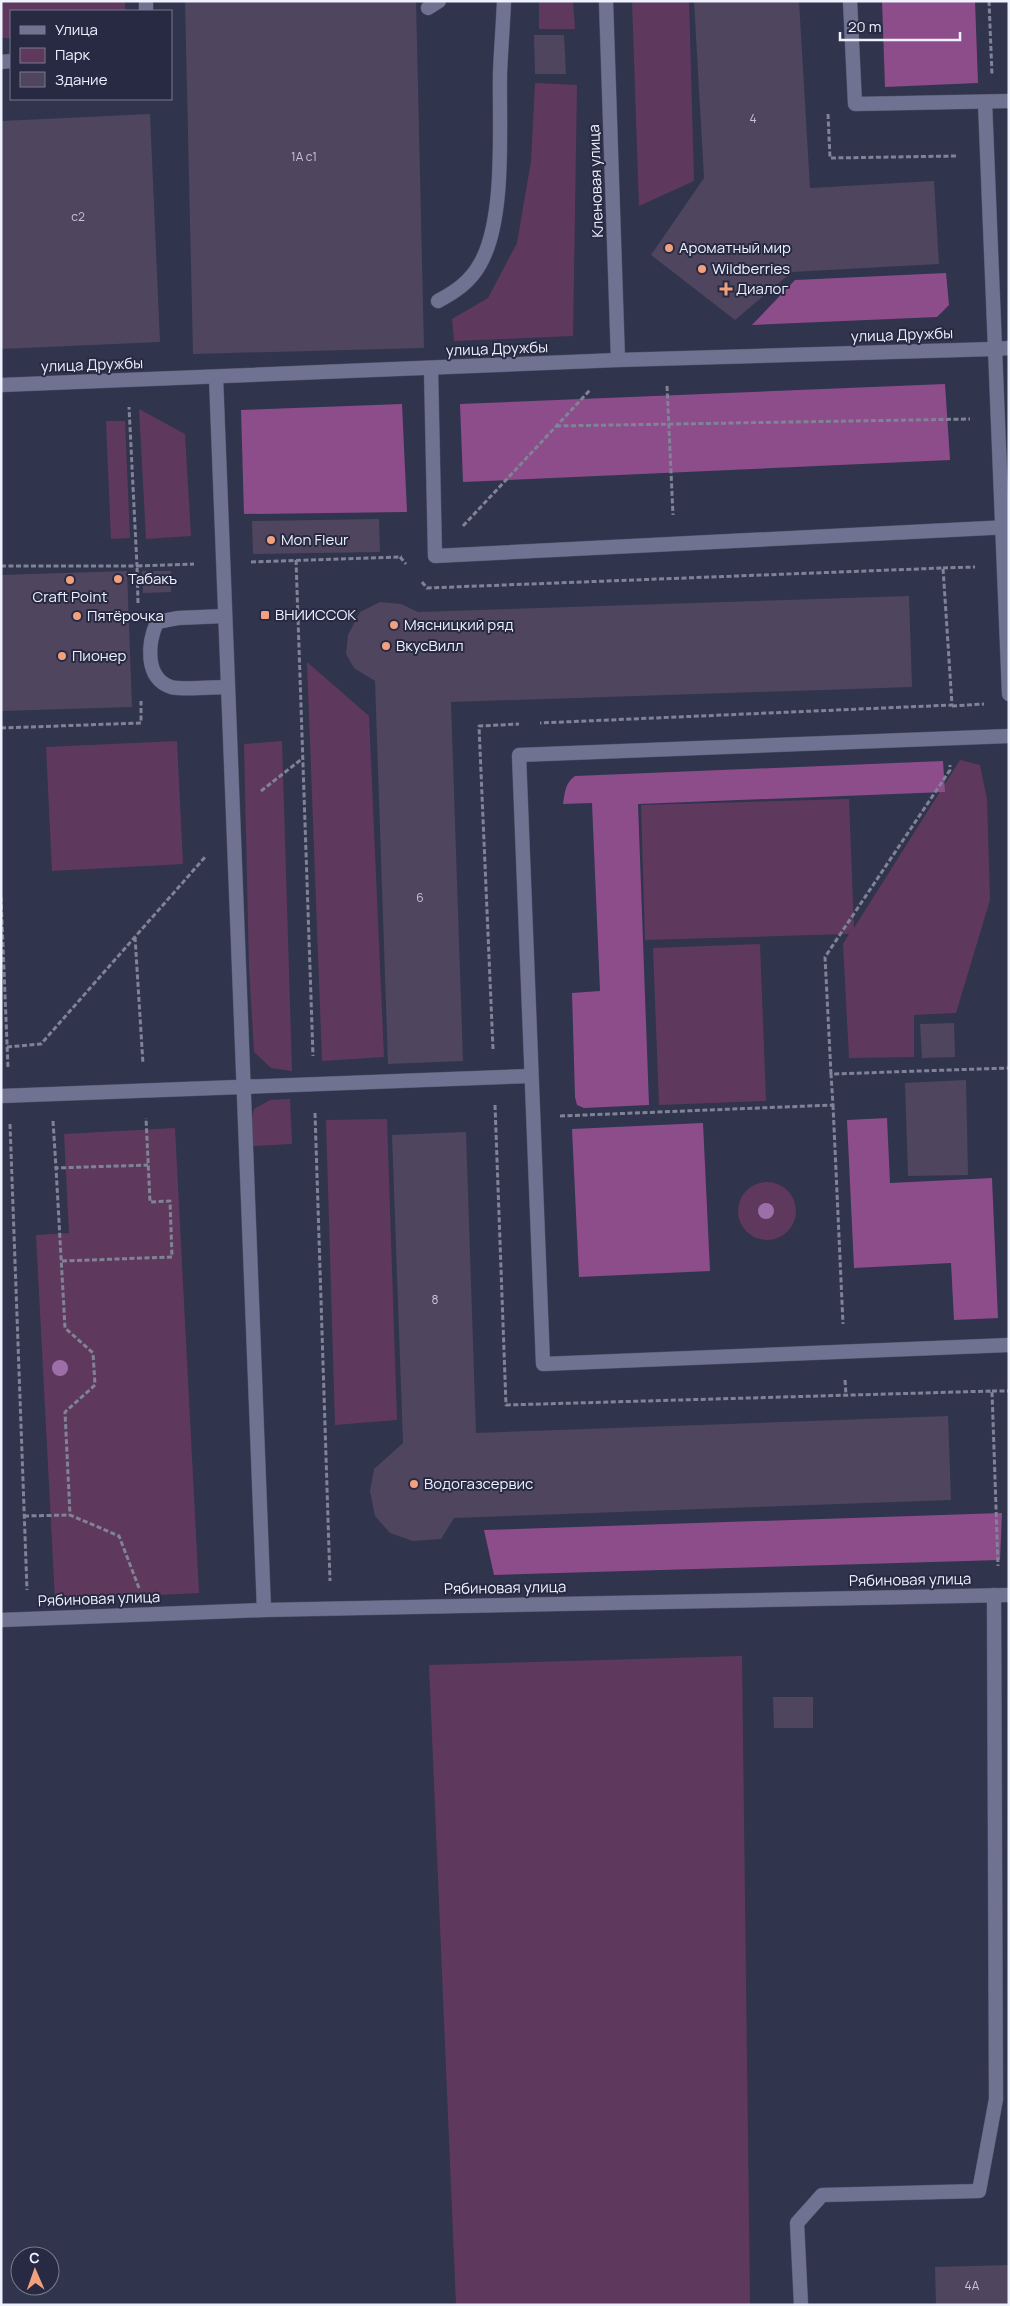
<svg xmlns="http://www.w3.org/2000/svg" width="1010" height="2306" viewBox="0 0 1010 2306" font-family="Manrope,sans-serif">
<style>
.green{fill:#5e395d}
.forest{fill:#8c4d8a}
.building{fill:#4f455f}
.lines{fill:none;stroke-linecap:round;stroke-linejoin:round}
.service-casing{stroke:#505368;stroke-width:15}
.minor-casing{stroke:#505368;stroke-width:15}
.path{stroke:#808397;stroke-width:3;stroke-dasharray:5 2.5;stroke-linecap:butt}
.service{stroke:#6f7391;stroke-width:14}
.minor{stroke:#6f7391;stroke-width:14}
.tree{fill:#9d6fa8}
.poi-dot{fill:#f2a17e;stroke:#272a42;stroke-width:2}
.labels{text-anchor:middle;stroke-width:4;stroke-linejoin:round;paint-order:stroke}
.number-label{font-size:12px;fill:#c6c6d6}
.street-label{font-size:15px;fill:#eef1fe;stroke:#272a42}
.poi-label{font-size:15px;fill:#eef1fe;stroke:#272a42;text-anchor:start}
</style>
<rect width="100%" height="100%" fill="#30344d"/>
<g class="green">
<path d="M1,1H125V11H11V38H1Z"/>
<path d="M539,1H573L575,29H539Z"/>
<path d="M632,1H689L694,181L639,206Z"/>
<path d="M535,83L577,85L573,336L454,341L452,319L488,298L517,243L531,161Z"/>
<path d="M139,409L185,434L191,536L146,539Z"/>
<path d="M106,421H125L130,538L111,539Z"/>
<path d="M307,662L369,716L384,1057L322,1061Z"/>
<path d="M177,741L183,864L52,871L46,747Z"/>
<path d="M282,741L292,1071L271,1068L254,1052L249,967L244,744Z"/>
<path d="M960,760L980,765L987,799L990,900L956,1013L914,1015V1057L849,1058L843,944L849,934L645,940L641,805L849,799L854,928Z"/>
<path d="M760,944L766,1101L659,1105L653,948Z"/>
<path d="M290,1099L292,1144L252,1146L251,1123L254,1109L270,1100Z"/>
<path d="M387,1119L397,1420L335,1425L326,1120Z"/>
<path d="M175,1128L199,1593L55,1600L36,1235L69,1233L64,1134Z"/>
<circle cx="767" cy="1211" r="29"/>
<path d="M742,1656L750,2305H456L429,1665Z"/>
</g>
<g class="forest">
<path d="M882,1H975L978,83L885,87Z"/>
<path d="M946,273L949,305L937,317L752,325L795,280Z"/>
<path d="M945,384L950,460L463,482L460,404Z"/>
<path d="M402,404L407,512L244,514L241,410Z"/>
<path d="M943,761L945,792L638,804L649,1105L584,1108L577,1105L575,1097L572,993L600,991L592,803L563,804C565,792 565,783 575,776Z"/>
<path d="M887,1118L890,1183L992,1178L998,1318L954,1320L951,1263L854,1268L847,1120Z"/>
<path d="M703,1123L710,1271L579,1277L572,1129Z"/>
<path d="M1002,1513L1000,1560L494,1575L484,1530Z"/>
</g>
<g class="building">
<path d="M185,1H416L424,348L193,354Z"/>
<path d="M694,1H799L810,188L934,181L939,264L792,272L735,320L651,255L704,178Z"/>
<path d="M534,35H564L566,74H535Z"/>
<path d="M150,114L160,342L1,349V121Z"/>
<path d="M379,519L380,552L253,554L252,521Z"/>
<path d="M127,571L132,707L1,711V575Z"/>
<path d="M142,571H171V592L143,593Z"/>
<path d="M909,596L912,687L451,702L463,1061L388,1064L375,681L354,668L346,654L348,635L360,612L380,602L401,604L418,612Z"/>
<path d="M954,1023L955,1057L922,1058L920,1024Z"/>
<path d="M966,1080L968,1175L908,1176L905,1083Z"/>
<path d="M466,1132L476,1433L948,1416L951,1500L454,1518L441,1539L413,1541L390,1533L375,1516L370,1491L374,1469L403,1443L392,1135Z"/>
<path d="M773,1697H813V1728H774Z"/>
<path d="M1009,2265V2305H936L935,2267Z"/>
</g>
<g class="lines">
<g class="service-casing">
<g id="service">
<path d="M146,1V11"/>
<path d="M850,1L855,104L1009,101"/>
<path d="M428,8L439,1"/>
<path d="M1,62L11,61"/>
<path d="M985,102L1009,694"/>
<path d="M438,301C455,292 470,282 480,264C506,219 499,126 500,73C501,49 503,25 504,1"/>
<path d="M994,349L1009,348"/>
<path d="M431,368L435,556L1009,527"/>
<path d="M225,616L178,618L157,622C148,642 144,678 171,687C181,690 215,687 227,687"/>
<path d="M1009,736L519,755L543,1364L1009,1345"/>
<path d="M1,1096L531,1076"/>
<path d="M801,2305L797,2223L822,2195L979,2191L996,2099L994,1595"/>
</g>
</g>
<g class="minor-casing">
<g id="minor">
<path d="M606,1L618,360"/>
<path d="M216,377L264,1610"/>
<path d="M1,385L618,360L994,349"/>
<path d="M1,1620L264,1610L1009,1595"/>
</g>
</g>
<g class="path">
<path d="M989,1L992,75"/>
<path d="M828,114L830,158L957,156"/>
<path d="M667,386L673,515"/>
<path d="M556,426L970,419"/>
<path d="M463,526L590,390"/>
<path d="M400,557L406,564"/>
<path d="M296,560L313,1056"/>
<path d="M251,562L402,557"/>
<path d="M1,566H137L129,407"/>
<path d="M943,568L975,567"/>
<path d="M422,582L427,588L943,568L952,705L540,723"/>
<path d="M138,603L137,566L194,564"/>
<path d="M952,706L984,704"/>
<path d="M1,728L141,723V701"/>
<path d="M261,791L303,758"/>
<path d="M1,897L8,1068"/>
<path d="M135,937L143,1064"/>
<path d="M7,1047L41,1044L206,856"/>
<path d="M493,1049L479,726L519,724"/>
<path d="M831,1074L825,957L950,770V765"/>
<path d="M495,1105L506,1405L992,1391L998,1566"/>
<path d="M833,1105L843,1324"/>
<path d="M315,1113L330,1581"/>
<path d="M560,1116L833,1105L831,1074L1009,1068"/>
<path d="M53,1121L56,1168"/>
<path d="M10,1124L27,1590"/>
<path d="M62,1261L172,1257L170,1201L150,1202L146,1118"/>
<path d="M845,1380L846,1395"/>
<path d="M992,1391H1009"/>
<path d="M24,1516L70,1515"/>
<path d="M139,1588L119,1536L70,1515L65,1412L95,1385L93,1353L65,1328L56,1168L148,1165"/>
</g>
<use href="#service" class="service"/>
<use href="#minor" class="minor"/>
</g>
<g class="tree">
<circle cx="766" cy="1211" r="8"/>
<circle cx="60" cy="1368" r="8"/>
</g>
<g class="poi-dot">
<circle cx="669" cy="248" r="5"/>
<circle cx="702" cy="269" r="5"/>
<path d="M723.5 281.5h5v5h5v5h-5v5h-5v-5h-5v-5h5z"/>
<circle cx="271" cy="540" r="5"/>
<circle cx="118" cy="579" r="5"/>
<circle cx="70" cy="580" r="5"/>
<rect x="260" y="610" width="10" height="10" rx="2.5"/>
<circle cx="77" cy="616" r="5"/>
<circle cx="394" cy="625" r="5"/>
<circle cx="386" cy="646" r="5"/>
<circle cx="62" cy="656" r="5"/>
<circle cx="414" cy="1484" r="5"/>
</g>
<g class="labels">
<g class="number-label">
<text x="753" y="123">4</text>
<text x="304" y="161">1А с1</text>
<text x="78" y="221">с2</text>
<text x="420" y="902">6</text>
<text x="435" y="1304">8</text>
<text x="972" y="2290">4А</text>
</g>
<g class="street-label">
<text transform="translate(596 181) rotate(-92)" y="5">Кленовая улица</text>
<text transform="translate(902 335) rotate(-2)" y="5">улица Дружбы</text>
<text transform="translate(497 349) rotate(-2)" y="5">улица Дружбы</text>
<text transform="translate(92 365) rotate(-2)" y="5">улица Дружбы</text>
<text transform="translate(910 1580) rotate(-1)" y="5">Рябиновая улица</text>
<text transform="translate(505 1588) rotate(-1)" y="5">Рябиновая улица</text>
<text transform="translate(99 1599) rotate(-2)" y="5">Рябиновая улица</text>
</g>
<g class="poi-label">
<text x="679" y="253">Ароматный мир</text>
<text x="712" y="274">Wildberries</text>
<text x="736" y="294">Диалог</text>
<text x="281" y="545">Mon Fleur</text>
<text x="128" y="584">Табакъ</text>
<text x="70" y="602" text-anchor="middle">Craft Point</text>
<text x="275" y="620">ВНИИССОК</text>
<text x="87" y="621">Пятёрочка</text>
<text x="404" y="630">Мясницкий ряд</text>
<text x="396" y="651">ВкусВилл</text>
<text x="72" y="661">Пионер</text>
<text x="424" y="1489">Водогазсервис</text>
</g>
</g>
<rect width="1010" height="2306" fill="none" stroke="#eef1fe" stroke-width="5"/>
<rect x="10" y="10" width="162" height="90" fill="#272a42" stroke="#777a8d"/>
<rect x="20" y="26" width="25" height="8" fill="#6f7391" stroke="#777a8d"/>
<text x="55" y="35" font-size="15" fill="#eef1fe">Улица</text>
<rect x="20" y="48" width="25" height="15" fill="#5e395d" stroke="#777a8d"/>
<text x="55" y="60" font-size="15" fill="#eef1fe">Парк</text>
<rect x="20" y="72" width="25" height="15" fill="#4f455f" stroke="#777a8d"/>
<text x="55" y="85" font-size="15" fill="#eef1fe">Здание</text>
<g transform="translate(35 2271) rotate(358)"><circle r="24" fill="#272a42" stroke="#777a8d"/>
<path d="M0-4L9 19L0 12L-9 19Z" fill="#f2a17e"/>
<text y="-8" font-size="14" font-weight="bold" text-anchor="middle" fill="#eef1fe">С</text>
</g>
<path d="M840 32v8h120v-8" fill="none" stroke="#eef1fe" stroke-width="2.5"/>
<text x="848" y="32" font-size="15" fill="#eef1fe" stroke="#272a42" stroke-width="4" paint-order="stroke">20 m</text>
</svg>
